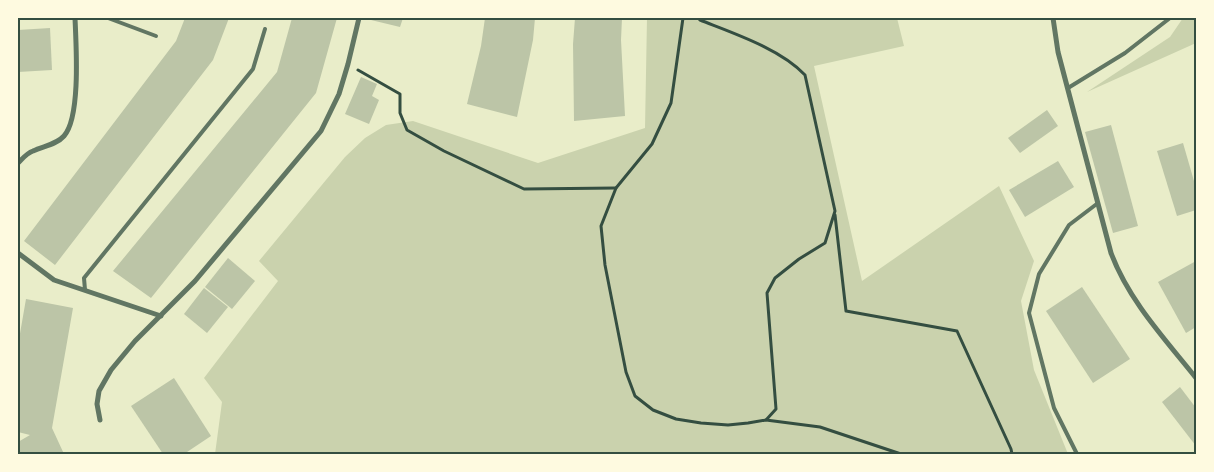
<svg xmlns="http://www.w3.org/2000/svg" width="1214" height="472" viewBox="0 0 1214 472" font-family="'DejaVu Sans',sans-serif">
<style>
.green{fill:#cad2ad}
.building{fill:#bcc5a7}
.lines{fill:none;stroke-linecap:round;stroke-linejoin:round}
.path{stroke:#344e41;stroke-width:3}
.service{stroke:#617663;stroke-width:4}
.minor{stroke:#617663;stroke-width:5}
.neatline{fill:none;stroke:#344e41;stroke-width:2}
</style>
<rect width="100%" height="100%" fill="#e9edc9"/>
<g class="green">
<path d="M647,18H897L904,46L814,66L862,281L999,186L1034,261L1021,301L1034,370L1068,454H215L222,402L204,378L278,281L259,261L345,157L365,138L386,125L413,121L538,163L645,128Z"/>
<path d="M1183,18H1196V43L1087,92L1170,37Z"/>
</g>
<g class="building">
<path d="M185,18H229L213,60L55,265L24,241L176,41Z"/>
<path d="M292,18H337L316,93L151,298L113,271L277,72Z"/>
<path d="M372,18H403L400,27L371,20Z"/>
<path d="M485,18H535L533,40L517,117L467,104L481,46Z"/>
<path d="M575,18H622L621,40L625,116L574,121L573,44Z"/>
<path d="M50,28L52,70L18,72V30Z"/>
<path d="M361,77L377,84L372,96L379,100L369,124L345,114Z"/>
<path d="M1047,110L1058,126L1020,153L1008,138Z"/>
<path d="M1111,125L1138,226L1113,233L1085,132Z"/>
<path d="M1183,143L1196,188V210L1177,216L1157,151Z"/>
<path d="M1058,161L1074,187L1025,217L1009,190Z"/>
<path d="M228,258L255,281L232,309L205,287Z"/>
<path d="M1196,261V327L1186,333L1158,282Z"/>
<path d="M1082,287L1130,359L1093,383L1046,311Z"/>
<path d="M204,288L228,307L207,333L184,314Z"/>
<path d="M26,299L73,308L52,428L64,454H18V442L30,435L18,432V345Z"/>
<path d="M174,378L211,436L184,454H163L131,406Z"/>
<path d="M1180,387L1196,408V446L1162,402Z"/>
</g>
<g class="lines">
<g class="path">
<path d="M683,18L671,103L652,144L616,188L601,226L605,265L626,372L635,396L653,410L676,419L701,423L728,425L748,423L766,420L776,409L767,293L775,278L799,259L825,243L835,211L805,75C781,49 733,33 700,20L698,18"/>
<path d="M358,70L400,94V113L407,130L444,151L524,189L616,188"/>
<path d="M835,215L846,311L957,331L1011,449L1012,454"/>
<path d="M766,420L820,427L901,454"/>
</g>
<g class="service">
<path d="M108,18L156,36"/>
<path d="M1068,88L1125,53L1170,18"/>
<path d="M85,290L84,278L253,69L265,29"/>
<path d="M1077,454L1054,408L1029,313L1039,274L1069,225L1098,203"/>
</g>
<g class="minor">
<path d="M1053,18L1058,52L1111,253C1129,301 1165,339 1196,378"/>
<path d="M18,163C22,159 27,153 33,151C43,146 56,145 64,136C81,117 76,44 75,18"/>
<path d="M18,253L54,280L161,316"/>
<path d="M100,420L97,404L99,391L111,370L135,341L195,281L321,131L339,94L348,64L359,18"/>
</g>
</g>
<rect width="1214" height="472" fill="none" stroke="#fefae0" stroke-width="38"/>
<rect x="19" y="19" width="1176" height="434" class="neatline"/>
</svg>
